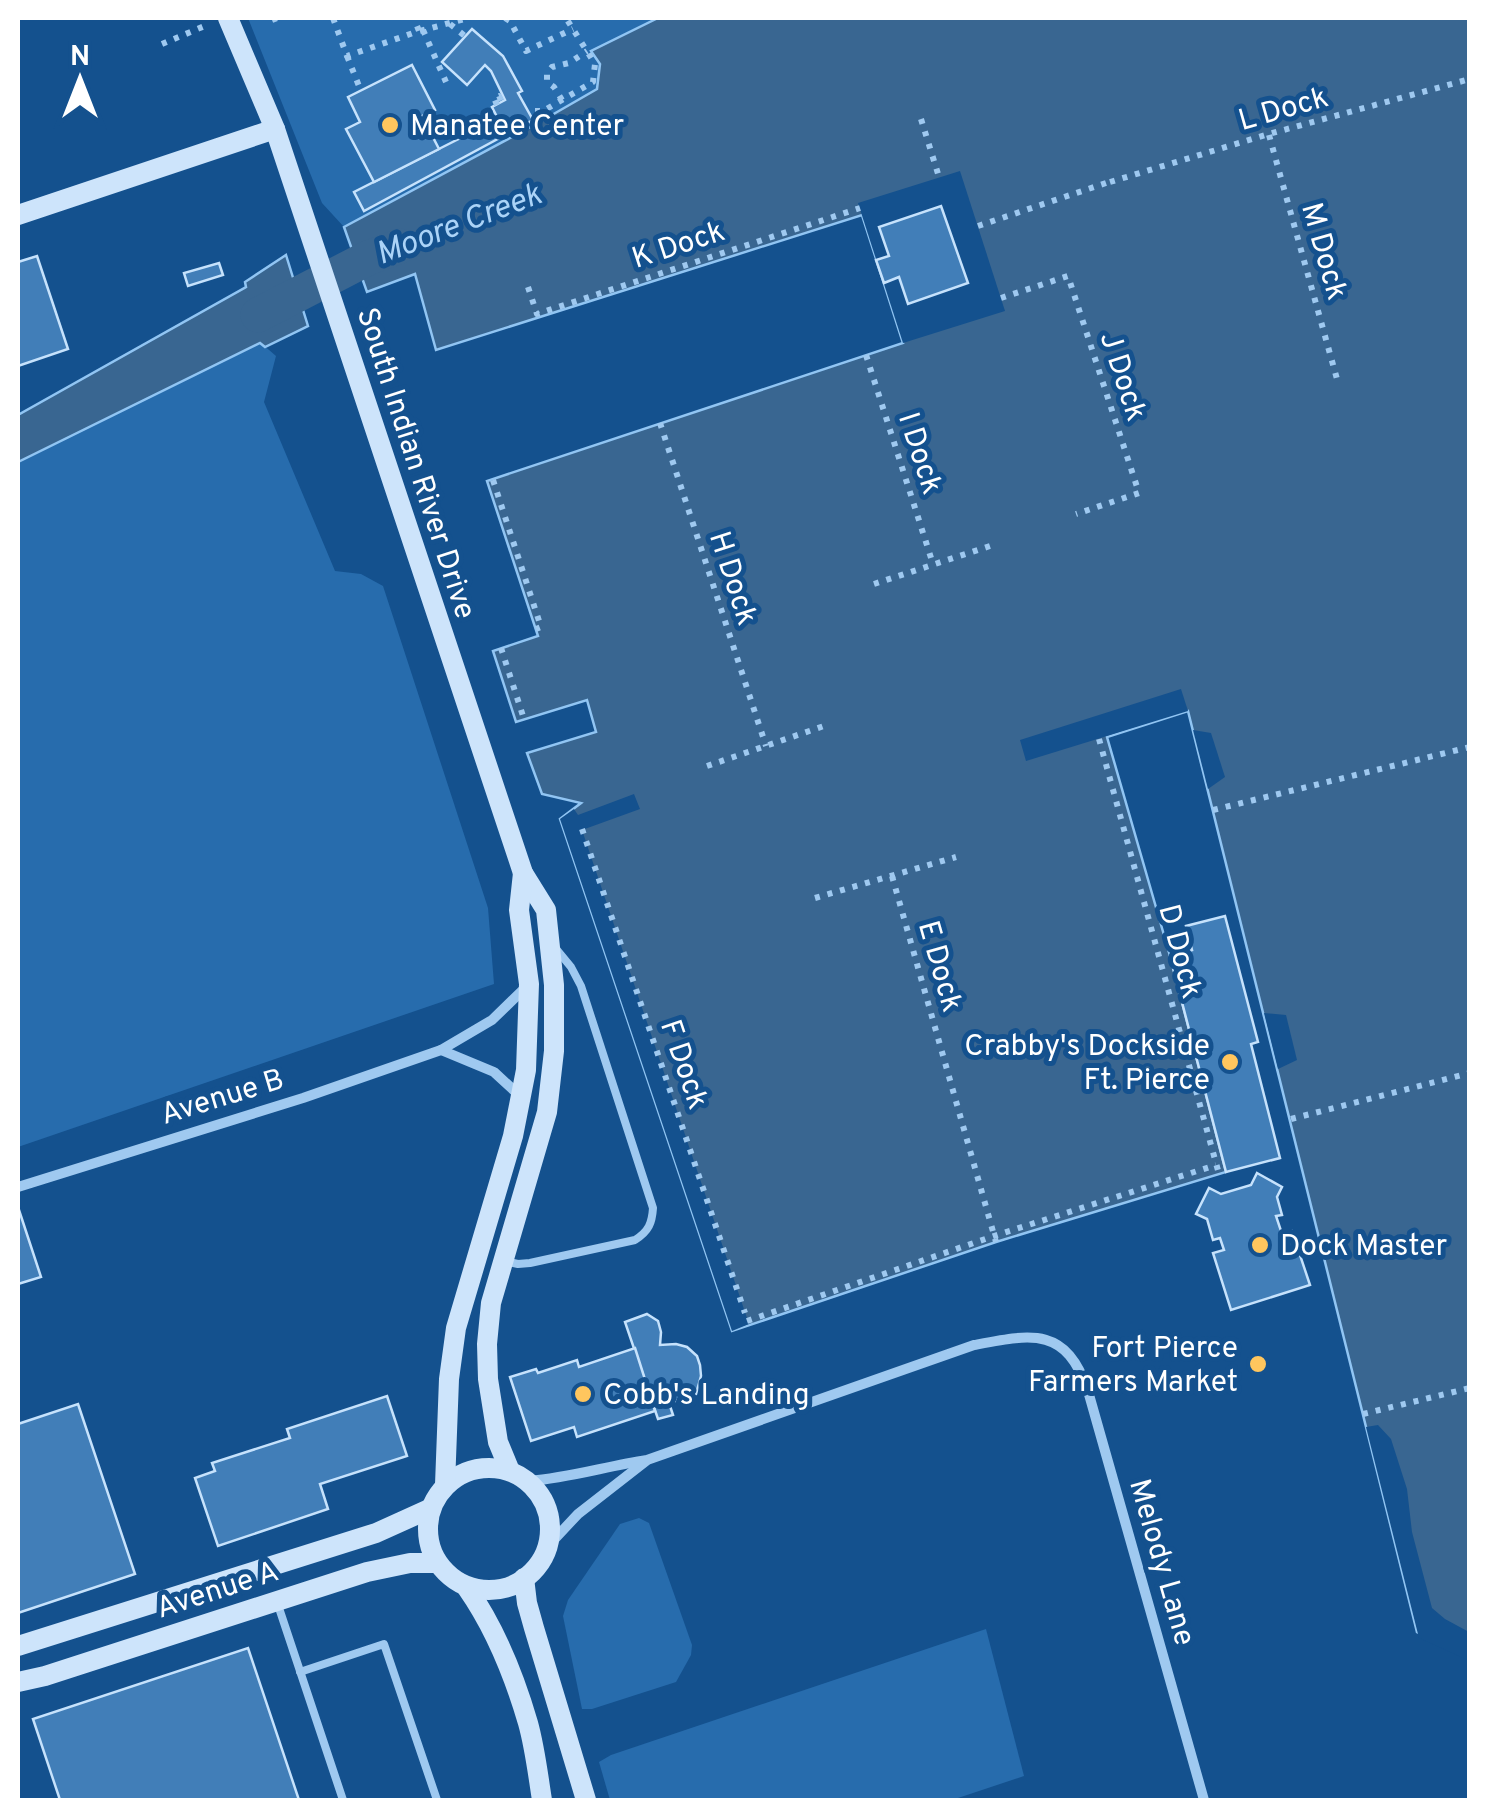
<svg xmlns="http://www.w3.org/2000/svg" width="1487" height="1818" viewBox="0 0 1487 1818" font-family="Overpass,sans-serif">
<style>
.green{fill:#276cad}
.water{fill:#396691;stroke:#91c5f3;stroke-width:2.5}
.pier{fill:#14518e}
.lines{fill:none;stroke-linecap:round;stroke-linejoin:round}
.canal{stroke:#396691;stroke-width:35}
.building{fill:#417eb8;stroke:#c6e2fc;stroke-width:2.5}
.path{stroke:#9fc9f0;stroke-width:6;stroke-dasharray:5 8;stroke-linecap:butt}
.lane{stroke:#9fc9f0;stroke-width:8}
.street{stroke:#9fc9f0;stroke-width:10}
.secondary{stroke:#cde4fb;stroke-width:20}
.poi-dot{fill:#ffc65e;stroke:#14518e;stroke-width:4}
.labels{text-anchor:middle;stroke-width:10;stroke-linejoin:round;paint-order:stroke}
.street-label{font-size:30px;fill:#fff;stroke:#14518e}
.poi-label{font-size:30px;fill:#fff;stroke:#14518e;text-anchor:start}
.water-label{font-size:32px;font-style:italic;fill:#abd3f7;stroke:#14518e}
</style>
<rect width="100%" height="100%" fill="#14518e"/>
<g class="green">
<path d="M248,18H658L592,51L600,64L597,89L538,123L344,227L322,203Z"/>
<path d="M261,343L276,356L264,402L335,571L361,574L383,586L488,908L494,984L18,1147V462Z"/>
<path d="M639,1518L649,1523L692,1645L691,1655L676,1682L592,1709H582L563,1616L568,1600L620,1524Z"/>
<path d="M986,1629L1024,1776L952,1800H610L599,1762L611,1755Z"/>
</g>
<g class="water">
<path d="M658,18H1469V1656L1417,1632L1188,711L1107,737L1170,956L1226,1172L996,1242L732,1331L560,819L581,803L542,794L527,753L596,732L587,700L516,722L493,651L538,636L487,481L903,343L862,215L436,350L415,274L367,292L344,227L538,123L597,89L600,64L591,51Z"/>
<path d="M286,255L308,326L265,347L260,343L18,462V415L246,287L245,282Z"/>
</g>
<g class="pier">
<path d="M960,171L1005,311L903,343L858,203Z"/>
<path d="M1181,689L1188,711L1026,761L1020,740Z"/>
<path d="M1193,730L1211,733L1225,777L1208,789Z"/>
<path d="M634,794L640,809L582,830L749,1324L732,1331L560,819L574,809L578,815Z"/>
<path d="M1264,1013L1286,1015L1297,1060L1278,1069Z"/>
<path d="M1378,1425L1391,1439L1407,1489L1412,1532L1432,1608L1445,1619L1469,1632L1470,1661L1419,1638L1366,1427Z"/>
</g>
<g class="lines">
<path class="canal" d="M258,315L368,258L400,246"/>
</g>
<g class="building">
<path d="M472,29L503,56L522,91L518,93L533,120L364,211L354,192L498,119L492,107L505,100L491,71L485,65L467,85L442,62Z"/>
<path d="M412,65L435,110L422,116L439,149L374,182L346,129L360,122L348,97Z"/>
<path d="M941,206L968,283L908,304L899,277L884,283L876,260L889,256L879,227Z"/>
<path d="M37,256L68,349L18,366V262Z"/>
<path d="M219,263L223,275L188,286L184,273Z"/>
<path d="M1225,916L1258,1042L1251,1044L1280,1158L1226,1172L1170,956L1192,950L1186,926Z"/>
<path d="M1257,1173L1282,1187L1277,1197L1282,1215L1276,1216L1282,1234L1292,1231L1310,1285L1231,1310L1213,1253L1224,1250L1220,1238L1213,1240L1207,1219L1196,1214L1209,1188L1221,1194L1251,1185Z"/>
<path d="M18,1207L41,1277L18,1284Z"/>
<path d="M647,1314L658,1321L661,1332L660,1345L676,1344L687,1347L697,1356L700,1365L701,1376L696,1394L669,1403L673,1415L658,1419L625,1322Z"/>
<path d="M635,1348L655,1411L577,1437L574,1427L531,1441L510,1377L536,1369L538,1373L577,1360L579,1367Z"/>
<path d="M387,1396L407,1456L320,1484L328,1509L218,1546L195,1478L215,1471L212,1463L290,1438L287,1429Z"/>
<path d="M78,1404L135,1574L18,1613V1424Z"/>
<path d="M248,1648L299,1800H60L33,1719Z"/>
</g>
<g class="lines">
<g class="path">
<path d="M333,18L347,56L419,31L414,18"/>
<path d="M505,18L510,21L526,51L573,29"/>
<path d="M272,20L277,18"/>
<path d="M450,24L466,37"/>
<path d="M423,30L446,82"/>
<path d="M420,31L468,18"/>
<path d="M162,44L207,25"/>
<path d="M347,56L361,91"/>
<path d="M562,100L554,87L547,82V73L552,67L569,63L587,51"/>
<path d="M497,105L494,98L499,96L502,102"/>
<path d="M535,111H543L593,82L595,64L566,18"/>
<path d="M921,119L939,177"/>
<path d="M1269,135L1337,379"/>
<path d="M1110,182L1269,134L1470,79"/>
<path d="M978,226L1109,182"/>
<path d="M528,287L537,314L860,208"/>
<path d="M1001,298L1068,276L1139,493L1076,514"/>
<path d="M866,355L933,564"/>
<path d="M660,423L766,746"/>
<path d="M493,480L541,627L536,629"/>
<path d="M874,584L993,545"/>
<path d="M501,648L524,719"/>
<path d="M1099,739L1219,1174"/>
<path d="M707,766L824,726"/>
<path d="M1213,810L1470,747"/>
<path d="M582,829L745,1313"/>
<path d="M892,876L996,1242"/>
<path d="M815,898L956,857"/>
<path d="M1291,1119L1470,1073"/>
<path d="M747,1321L994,1236L1216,1165"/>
<path d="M1363,1414L1470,1388"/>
</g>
<g class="lane">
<path d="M504,1261L518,1264L530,1263L635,1240C649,1231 652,1223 653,1208L581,986L571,967L557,950"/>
<path d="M278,1605L343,1800"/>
<path d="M300,1672L384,1644L437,1800"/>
</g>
<g class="street">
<path d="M520,1096L494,1072L441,1050L492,1020L528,985"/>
<path d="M18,1187L303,1098L441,1050"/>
<path d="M529,1481C569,1478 607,1466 647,1460L974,1345C1032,1334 1066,1326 1088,1391L1204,1800"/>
<path d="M548,1546L578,1514L646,1461"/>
</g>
<g class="secondary">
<path d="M228,18L275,129L523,873L546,910L554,985V1051L547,1112L491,1303L487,1344L488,1379L498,1442L510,1471"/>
<path d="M18,215L275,129"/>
<circle cx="489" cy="1529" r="61"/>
<path d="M445,1485L449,1379L456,1328L513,1136L526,1070L529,984L519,910L523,873"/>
<path d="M524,1578L527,1603L534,1628L586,1800"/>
<path d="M467,1588C495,1628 514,1675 528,1723C535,1748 538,1775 542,1800"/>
<path d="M18,1646L376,1533L429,1509"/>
<path d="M18,1682L45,1676L367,1572L410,1563H436"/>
</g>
</g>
<g class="poi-dot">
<circle cx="390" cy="125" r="10"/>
<circle cx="1230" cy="1062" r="10"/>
<circle cx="1260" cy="1245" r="10"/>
<circle cx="1258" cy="1364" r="10"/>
<circle cx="583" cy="1394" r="10"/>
</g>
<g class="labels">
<g class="street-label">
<text transform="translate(1283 108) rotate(-16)" y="10">L Dock</text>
<text transform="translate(678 244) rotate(-18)" y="10">K Dock</text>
<text transform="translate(1325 251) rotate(74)" y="10">M Dock</text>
<text transform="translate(1124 376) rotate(72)" y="10">J Dock</text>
<text transform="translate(921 453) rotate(72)" y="10">I Dock</text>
<text transform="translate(417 463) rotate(72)" y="10">South Indian River Drive</text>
<text transform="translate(734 578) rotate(72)" y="10">H Dock</text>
<text transform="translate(1181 951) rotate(75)" y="10">D Dock</text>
<text transform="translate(941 966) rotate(74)" y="10">E Dock</text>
<text transform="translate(685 1064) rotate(71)" y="10">F Dock</text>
<text transform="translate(222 1096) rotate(-17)" y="10">Avenue B</text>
<text transform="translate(1163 1562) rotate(74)" y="10">Melody Lane</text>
<text transform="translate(217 1589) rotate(-18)" y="10">Avenue A</text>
</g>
<g class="poi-label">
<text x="410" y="135">Manatee Center</text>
<text x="1210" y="1055" text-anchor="end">Crabby's Dockside<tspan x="1210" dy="34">Ft. Pierce</tspan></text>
<text x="1280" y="1255">Dock Master</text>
<text x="1238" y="1357" text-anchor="end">Fort Pierce<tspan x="1238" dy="34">Farmers Market</tspan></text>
<text x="603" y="1404">Cobb's Landing</text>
</g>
<g class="water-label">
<text transform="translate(458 223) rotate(-21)" y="11">Moore Creek</text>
</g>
</g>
<rect width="1487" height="1818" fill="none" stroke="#ffffff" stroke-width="40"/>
<g transform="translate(80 80)" stroke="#14518e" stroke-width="8" paint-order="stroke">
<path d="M0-8L18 38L0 25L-18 38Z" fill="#ffffff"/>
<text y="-15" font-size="28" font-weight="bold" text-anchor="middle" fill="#ffffff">N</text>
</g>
</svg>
